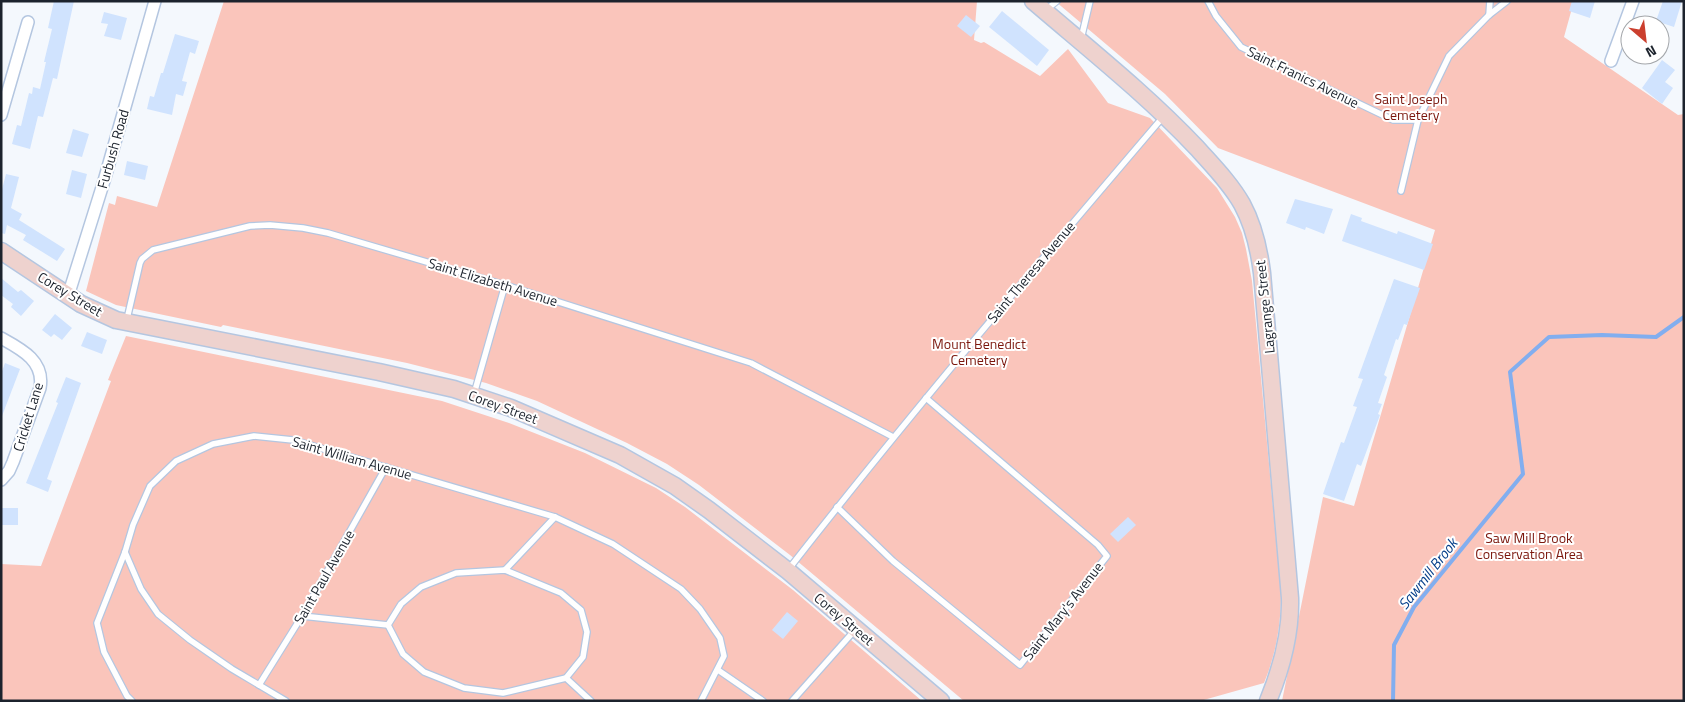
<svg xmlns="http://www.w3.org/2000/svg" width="1685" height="702" viewBox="0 0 1685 702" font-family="'Titillium Web',sans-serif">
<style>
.green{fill:#fac5bb}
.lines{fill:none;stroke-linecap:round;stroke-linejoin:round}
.stream{stroke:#82aeef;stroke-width:4}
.building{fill:#d0e3fe}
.lane-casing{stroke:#b4c6e0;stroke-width:8}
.street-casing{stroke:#b4c6e0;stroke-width:14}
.secondary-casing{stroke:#b4c6e0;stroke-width:19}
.lane{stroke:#fff;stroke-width:5.5}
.street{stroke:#fff;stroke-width:11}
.secondary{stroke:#eed2ce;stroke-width:16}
.labels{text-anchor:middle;stroke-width:4;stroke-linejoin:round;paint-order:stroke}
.street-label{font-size:14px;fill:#1c232d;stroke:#fff}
.park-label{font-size:14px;fill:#7b170d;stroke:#fff}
.water-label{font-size:15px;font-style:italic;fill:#053e89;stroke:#fff}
</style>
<rect width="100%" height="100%" fill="#f4f8fd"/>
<g class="green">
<path d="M224,1H977L974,40L981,43L984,42L1040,76L1068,49L1108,103L1150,118L1217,188L1235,217L1242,233L1246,249L1252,281L1281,593C1281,625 1276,654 1264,683L1200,701H964L790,555L699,485L667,464L627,443L537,401L486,383L407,363L223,325L221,327L116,305L86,291L109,203L115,205L117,196L157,207Z"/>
<path d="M1055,1H1574L1564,37L1678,115L1684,114V701H1282L1323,497L1354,506L1435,230L1218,148L1165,94Z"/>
<path d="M126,336L442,401L509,423L585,453L656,488L685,507L793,590L922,701H1V564L41,566L111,381L108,380Z"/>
</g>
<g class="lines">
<path class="stream" d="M1393,701L1394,645L1414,607L1523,474L1510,372L1549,337L1602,335L1656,337L1684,317"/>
</g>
<g class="building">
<path d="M54,1H74L57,79L53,78L43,117L38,116L30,149L12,144L17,125L21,126L29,93L32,94L33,87L40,89L46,62H44L52,29L48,28Z"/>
<path d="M1572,1H1595L1590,18L1569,11Z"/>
<path d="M1663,1H1682L1674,27L1656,21Z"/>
<path d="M1002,11L1049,50L1037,66L989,27Z"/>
<path d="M104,12L127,18L121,40L104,36L108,24L101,23Z"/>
<path d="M966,15L980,26L971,37L957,26Z"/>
<path d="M175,34L199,41L195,54L190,52L185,70L182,81L187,82L183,96L176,94L172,115L147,109L150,96L154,97L161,73H163Z"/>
<path d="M1662,60L1675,70L1665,82L1673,88L1662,104L1642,88Z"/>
<path d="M73,129L89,134L82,157L66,153Z"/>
<path d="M127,161L148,166L145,180L124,175Z"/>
<path d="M72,170L87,174L81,198L66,194Z"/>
<path d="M6,174L19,177L11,208L22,214L19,220L65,249L57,261L23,240L26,235L7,225L5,234L1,233V193Z"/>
<path d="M1295,199L1333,209L1324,234L1306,227L1305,230L1286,223Z"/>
<path d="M1351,214L1362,218L1361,221L1397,234L1398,231L1433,244L1424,270L1342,241Z"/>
<path d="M1,278L18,292L21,290L34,301L21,316L11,307L13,304L1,295Z"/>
<path d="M1394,279L1420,288L1407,325L1404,324L1398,340L1396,339L1384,375L1387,377L1378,403L1382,404L1378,414L1380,415L1361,466L1357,464L1344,501L1323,494L1341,442L1344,443L1357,407L1353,406L1363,379L1358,378Z"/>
<path d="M55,314L72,328L62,340L54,334L51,337L42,330Z"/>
<path d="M87,332L107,340L102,354L81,346Z"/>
<path d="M5,363L20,369L2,416L1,374Z"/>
<path d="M66,377L81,383L47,479L52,481L48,492L26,483L58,403L56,402Z"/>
<rect x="1" y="508" width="17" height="17"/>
<path d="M1128,517L1136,525L1118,542L1110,534Z"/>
<path d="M787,612L798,621L783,639L772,630Z"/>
</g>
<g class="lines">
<g class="lane-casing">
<g id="lane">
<path d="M1208,1L1216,16L1241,47L1393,120H1418"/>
<path d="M1047,9L1057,1"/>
<path d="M1489,15L1490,1"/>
<path d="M1081,39L1090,1"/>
<path d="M1401,191L1418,120L1449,56L1489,15L1507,1"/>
<path d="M127,319L140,263L142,259L153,250L250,226L270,225L303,228L328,233L505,285L751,363L893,437"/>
<path d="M474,394L505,285"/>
<path d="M837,507L893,561L1020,665L1107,556L1098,545L926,398"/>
<path d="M125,552L141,589L158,614L190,640L232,669L286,701"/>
<path d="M505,570L561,593L581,610L587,632L583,657L566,678L503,693L464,688L424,672L403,654L388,625L401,604L421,587L456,573Z"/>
<path d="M505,570L555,517"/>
<path d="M788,570C909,415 1036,266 1163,117"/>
<path d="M302,616L388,625"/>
<path d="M718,670L763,701"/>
<path d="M566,678L591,701"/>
<path d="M259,685L302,616L386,467"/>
<path d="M132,701L127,696L104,652L97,623L125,552L133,525L150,486L176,461L213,444L254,436L293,440L555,517L613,544L681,589L700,609L720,638L724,656L701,701"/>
<path d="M792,701L855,630"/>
</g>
</g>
<g class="street-casing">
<g id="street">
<path d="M1611,61L1633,1"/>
<path d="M1,115L28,22"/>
<path d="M68,296L104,181L155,1"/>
<path d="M1,338C21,349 45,361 40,388L13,462L9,471L1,480"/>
</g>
</g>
<g class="secondary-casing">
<g id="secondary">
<path d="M1033,1C1089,49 1147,95 1197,148C1213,166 1230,183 1242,204C1254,226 1259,249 1262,273L1290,598C1291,634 1282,667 1268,701"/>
<path d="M1,251L81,304L116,320L379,372L454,389L511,408L620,455L675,486L709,510L788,571L941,701"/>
</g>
</g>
<use href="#lane" class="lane"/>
<use href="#street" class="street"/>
<use href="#secondary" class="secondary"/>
</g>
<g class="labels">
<g class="street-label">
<text transform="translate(1303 77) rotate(26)" y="5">Saint Franics Avenue</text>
<text transform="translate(113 149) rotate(-74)" y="5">Furbush Road</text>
<text transform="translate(1031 272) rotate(-50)" y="5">Saint Theresa Avenue</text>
<text transform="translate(493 282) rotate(17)" y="5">Saint Elizabeth Avenue</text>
<text transform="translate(70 294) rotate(31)" y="5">Corey Street</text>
<text transform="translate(1265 307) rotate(-96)" y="5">Lagrange Street</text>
<text transform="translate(503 407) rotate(20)" y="5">Corey Street</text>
<text transform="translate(28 417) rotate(-73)" y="5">Cricket Lane</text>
<text transform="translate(352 458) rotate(16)" y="5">Saint William Avenue</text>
<text transform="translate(324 577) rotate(-60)" y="5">Saint Paul Avenue</text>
<text transform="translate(1063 611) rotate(-52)" y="5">Saint Mary's Avenue</text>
<text transform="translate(844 619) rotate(40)" y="5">Corey Street</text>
</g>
<g class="park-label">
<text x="1411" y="104">Saint Joseph<tspan x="1411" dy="16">Cemetery</tspan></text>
<text x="979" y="349">Mount Benedict<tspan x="979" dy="16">Cemetery</tspan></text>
<text x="1529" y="543">Saw Mill Brook<tspan x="1529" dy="16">Conservation Area</tspan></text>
</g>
<g class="water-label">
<text transform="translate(1428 574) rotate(-52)" y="5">Sawmill Brook</text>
</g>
</g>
<rect width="1685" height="702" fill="none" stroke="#1c232d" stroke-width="5"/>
<g transform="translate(1645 40) rotate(152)"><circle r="24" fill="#ffffff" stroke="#a4a7ab"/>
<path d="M0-4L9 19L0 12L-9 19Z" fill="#cb3f2e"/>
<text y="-8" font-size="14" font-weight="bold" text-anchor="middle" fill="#1c232d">N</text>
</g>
</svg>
